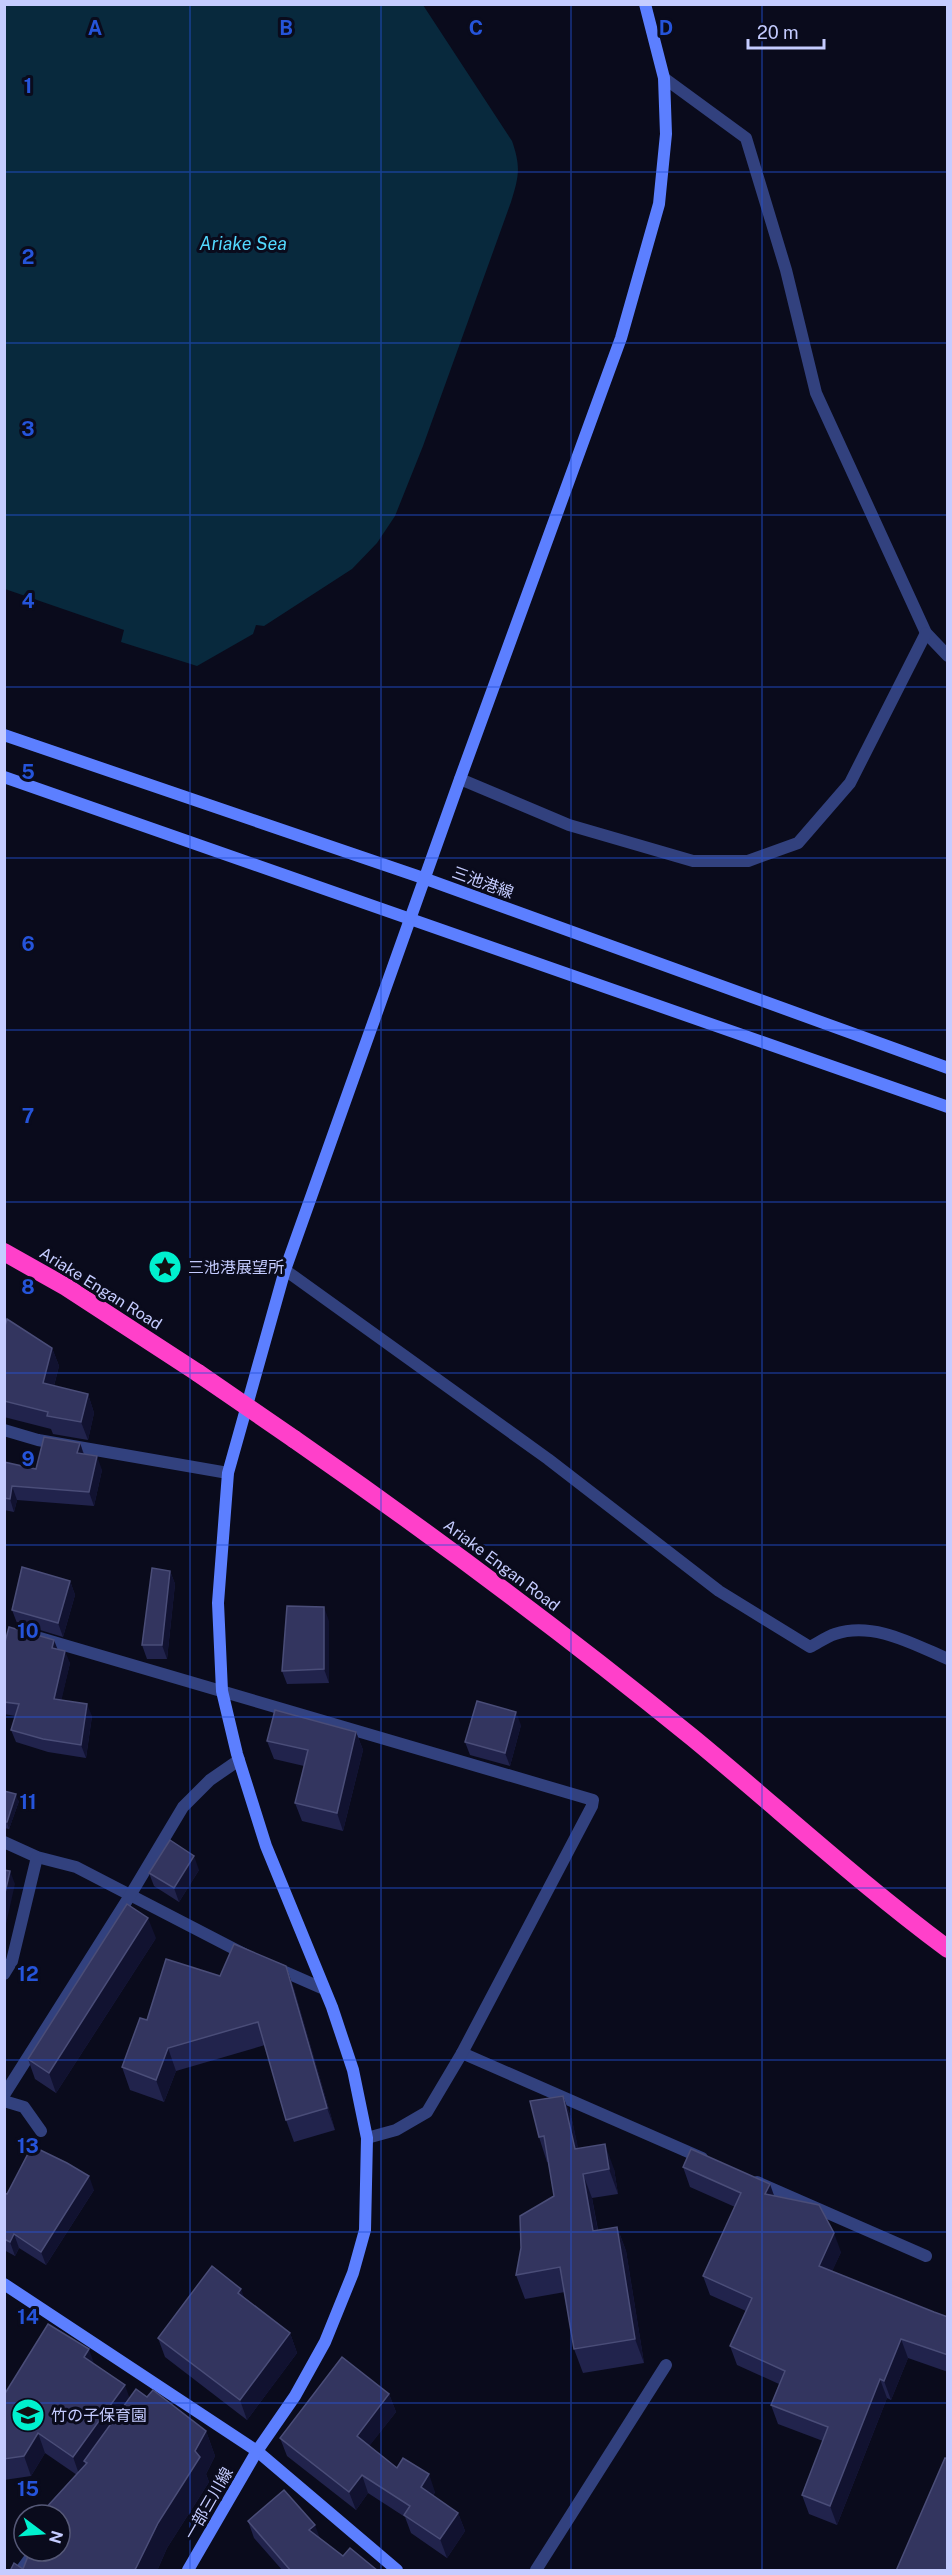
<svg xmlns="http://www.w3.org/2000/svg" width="952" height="2575" viewBox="0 0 952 2575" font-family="'Public Sans','Noto Sans JP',sans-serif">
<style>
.water{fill:#08293d}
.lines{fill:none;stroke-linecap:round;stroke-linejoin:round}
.lane{stroke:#32417e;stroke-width:12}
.street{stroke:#32417e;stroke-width:12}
.secondary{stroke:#5c7fff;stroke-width:12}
.highway{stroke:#ff40ca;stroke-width:18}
.highway-bridge{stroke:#ff40ca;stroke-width:18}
.wall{fill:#21234c}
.shaded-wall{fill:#111230}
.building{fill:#33355f;stroke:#4a4d78;stroke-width:1.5}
.grid{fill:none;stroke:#2554da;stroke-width:1.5;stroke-opacity:0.55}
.labels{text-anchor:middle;stroke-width:6;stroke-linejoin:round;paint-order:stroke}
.street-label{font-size:16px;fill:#c5ccff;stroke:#0a0b1c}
.poi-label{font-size:16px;fill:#c5ccff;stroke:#0a0b1c;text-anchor:start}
.water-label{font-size:18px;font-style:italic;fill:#53d9ff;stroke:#0a0b1c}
.grid-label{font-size:20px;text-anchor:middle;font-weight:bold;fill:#2554da;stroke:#0a0b1c;stroke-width:6;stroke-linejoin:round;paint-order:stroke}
</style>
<rect width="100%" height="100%" fill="#0a0b1c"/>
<path class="water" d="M5,4L423,5L512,141C521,167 519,176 511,202L423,446L395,516L377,543L352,569L264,626L256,625L253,634L197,666L121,642L124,630L5,589Z"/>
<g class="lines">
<g class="lane">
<path d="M462,2053L702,2158"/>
<path d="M757,2182L926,2256"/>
<path d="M536,2570L666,2365"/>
</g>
<g class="street">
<path d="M664,78L746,138L786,270L816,393L926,633L948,656"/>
<path d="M460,779L569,825L693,861H748L798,843L850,783L926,633"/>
<path d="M285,1270L548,1459L719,1591L810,1647C818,1643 826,1637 835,1634C873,1621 913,1644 948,1659"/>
<path d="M4,1430L38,1440L228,1473"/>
<path d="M40,1638L593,1800L592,1806L462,2053L427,2112L396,2130L367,2138"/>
<path d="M4,1842L37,1857L76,1867L246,1955"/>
<path d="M276,1968L324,1989"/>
<path d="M4,1974L12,1961L37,1857"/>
<path d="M4,2095L131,1894L183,1807L210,1780L239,1760"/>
<path d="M4,2101L24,2107L41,2131"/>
<path d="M21,2570L35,2551"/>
</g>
<g class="secondary">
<path d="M4,735L426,879L948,1068"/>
<path d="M4,777L948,1107"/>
<path d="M4,2284L257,2451L397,2570"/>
<path d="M188,2570L257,2451L295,2396L325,2342L353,2273L365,2230L367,2138L353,2070L332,2007L266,1846L237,1754L222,1691L218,1603L228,1473L285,1270L460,779L621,338L659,204L666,134L664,78L645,4"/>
</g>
<g class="highway">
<path d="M4,1252L66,1287L198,1373"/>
<path d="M294,1439C431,1534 564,1633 693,1738C778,1808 859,1883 948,1949"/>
</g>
<path class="highway-bridge" d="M198,1373L294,1439"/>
</g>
<g class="wall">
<path d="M4,1329L52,1348L59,1366L54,1386L88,1394L94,1413L88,1440L53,1434L51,1429L4,1417Z"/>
<path d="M80,1443L84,1454L102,1470L94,1506L17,1500L14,1512L4,1510V1462L36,1469Z"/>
<path d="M170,1571L175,1584L167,1659H147L142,1645Z"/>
<path d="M70,1581L75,1595L63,1637L17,1623L12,1610Z"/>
<path d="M329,1621V1683L287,1684L282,1671Z"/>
<path d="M4,1641L58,1649L70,1663L61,1700L92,1716L86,1758L48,1752L16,1742L11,1730L15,1716L4,1714Z"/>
<path d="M521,1725L510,1766L470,1755L465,1742Z"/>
<path d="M356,1732L363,1750L343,1831L302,1821L295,1803L304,1766L274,1759L267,1741Z"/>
<path d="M4,1791L19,1801L9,1829L4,1828Z"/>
<path d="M199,1870L179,1902L154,1886L149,1873Z"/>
<path d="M156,1938L56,2093L35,2079L28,2059Z"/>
<path d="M286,1966L294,1989L335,2130L294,2142L286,2120L265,2045L176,2071L164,2102L130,2090L122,2067L147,2020L220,1976Z"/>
<path d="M563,2096L572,2120L578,2149L614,2169L618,2194L592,2198L598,2230L617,2227L626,2251L644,2363L583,2373L574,2349L565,2292L525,2299L516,2275L554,2196L548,2162H547L539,2137Z"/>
<path d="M683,2167L774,2196L841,2252L832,2271L934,2312L948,2317V2372L908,2358L891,2400L887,2398L837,2525L809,2514L802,2495L823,2441L778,2424L771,2405L779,2384L737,2365L730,2346L746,2311L710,2295L703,2276L735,2207L690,2187Z"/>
<path d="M94,2190L46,2265L19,2248L15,2256L4,2250V2193L7,2194Z"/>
<path d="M290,2333L297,2353L247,2420L165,2357L158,2338Z"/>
<path d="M95,2364L129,2398L147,2397L206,2431L215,2456L206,2474L209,2482L167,2548L157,2571H10L23,2569L77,2475L45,2453L31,2476L4,2480V2395Z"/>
<path d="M389,2394L396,2412L369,2446L397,2468L435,2492L433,2496L458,2513L465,2531L447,2558L411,2533L405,2517L368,2493L356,2510L287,2456L280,2438Z"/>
<path d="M248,2521L319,2538L343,2556L378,2571H283L254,2538Z"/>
</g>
<g class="shaded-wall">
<path d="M52,1348L59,1366L50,1401L43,1383Z"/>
<path d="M88,1394L94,1413L88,1440L81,1422Z"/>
<path d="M80,1443L84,1456L77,1453Z"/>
<path d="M97,1456L102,1470L94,1506L89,1492Z"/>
<path d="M12,1486L17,1500L14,1512L10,1499Z"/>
<path d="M170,1571L175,1584L167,1659L162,1645Z"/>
<path d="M70,1581L75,1595L63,1637L58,1623Z"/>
<path d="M324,1607L329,1621V1683L324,1669Z"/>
<path d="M54,1640L59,1653L52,1648Z"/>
<path d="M65,1651L70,1663L59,1711L54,1699Z"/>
<path d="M87,1704L92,1716L86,1758L81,1745Z"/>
<path d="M516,1712L521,1725L510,1766L505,1753Z"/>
<path d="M356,1732L363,1750L343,1831L337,1813Z"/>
<path d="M16,1794L19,1801L9,1829L7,1822Z"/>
<path d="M194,1856L199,1870L179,1902L174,1888Z"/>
<path d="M10,1871L15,1884L4,1933V1897Z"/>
<path d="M148,1918L156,1938L56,2093L49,2073Z"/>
<path d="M286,1966L294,1989L335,2130L327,2108Z"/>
<path d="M168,2048L176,2071L164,2102L156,2080Z"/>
<path d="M563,2096L572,2120L584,2174L575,2149Z"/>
<path d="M605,2144L614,2169L618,2194L609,2169Z"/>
<path d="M583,2174L592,2198L602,2255L593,2231Z"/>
<path d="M89,2176L94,2190L46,2265L41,2252Z"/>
<path d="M770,2184L777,2204L765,2194Z"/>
<path d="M617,2227L626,2251L644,2363L635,2339Z"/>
<path d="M834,2233L841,2252L826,2285L819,2266Z"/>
<path d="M14,2234L19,2248L15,2256L10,2242Z"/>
<path d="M241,2289L248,2308L238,2293Z"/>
<path d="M290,2333L297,2353L247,2420L240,2400Z"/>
<path d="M901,2339L908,2358L891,2400L884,2381Z"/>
<path d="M89,2349L96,2369L84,2357Z"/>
<path d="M880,2379L887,2398L837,2525L830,2506Z"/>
<path d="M125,2385L132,2405L87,2463L84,2461L87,2468L80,2477L73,2457Z"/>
<path d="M389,2394L396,2412L363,2454L357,2436Z"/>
<path d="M206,2431L215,2456L206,2474L209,2482L167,2548L157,2571H134Z"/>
<path d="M38,2433L45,2453L31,2476L24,2456Z"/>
<path d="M429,2474L435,2492L427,2505L421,2487Z"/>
<path d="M362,2475L368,2493L356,2510L349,2492Z"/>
<path d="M458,2513L465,2531L447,2558L440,2539Z"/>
<path d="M315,2525L321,2541L309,2530Z"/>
</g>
<g class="building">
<path d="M7,1319L52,1348L43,1383L88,1394L81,1422L47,1416L48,1412L4,1401V1329Z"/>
<path d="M44,1437L80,1443L77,1453L97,1456L89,1492L12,1486L10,1499L4,1498V1462L36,1469Z"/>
<path d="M22,1567L70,1581L58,1623L12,1610Z"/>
<path d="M152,1568L170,1571L162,1645H142Z"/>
<path d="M287,1606L324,1607V1669L282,1671Z"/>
<path d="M9,1627L54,1640L52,1648L65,1651L54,1699L87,1704L81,1745L43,1739L11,1730L19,1704L4,1702V1641L5,1642Z"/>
<path d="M477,1701L516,1712L505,1753L465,1742Z"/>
<path d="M275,1710L356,1732L337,1813L295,1803L308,1750L267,1741Z"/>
<path d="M4,1791L16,1794L7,1822H4Z"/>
<path d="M170,1840L194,1856L174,1888L149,1873Z"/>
<path d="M4,1870L10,1871L4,1897Z"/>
<path d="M127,1904L148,1918L49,2073L28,2059Z"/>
<path d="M234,1944L286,1966L327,2108L286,2120L258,2022L168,2048L156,2080L122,2067L140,2018L147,2020L166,1959L220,1976Z"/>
<path d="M563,2096L575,2149L605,2144L609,2169L583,2174L593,2231L617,2227L635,2339L574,2349L560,2267L516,2275L521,2248L520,2216L554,2196L544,2136L539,2137L530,2101Z"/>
<path d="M32,2146L67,2163L89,2176L41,2252L14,2234L10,2242L4,2239V2193L7,2194Z"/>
<path d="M691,2149L770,2184L765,2194L819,2205L834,2233L819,2266L934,2312L948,2317V2355L901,2339L884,2381L880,2379L830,2506L802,2495L828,2427L771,2405L785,2371L730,2346L752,2298L703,2276L741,2193L683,2167Z"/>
<path d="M212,2266L241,2289L238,2293L290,2333L240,2400L158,2338Z"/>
<path d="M48,2324L89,2349L84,2357L125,2385L73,2457L38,2433L24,2456L4,2459V2395Z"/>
<path d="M342,2357L389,2394L357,2436L397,2468L403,2458L429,2474L421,2487L458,2513L440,2539L404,2515L410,2506L362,2475L349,2492L280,2438Z"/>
<path d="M136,2389L147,2397L153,2390L206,2431L195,2451L200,2457L158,2523L136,2568L134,2571H10L14,2563L23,2569L30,2551H60V2515H43L45,2509L87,2463L84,2461Z"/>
<path d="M945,2458L948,2459V2571H896Z"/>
<path d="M284,2490L315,2525L309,2530L343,2556L350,2548L378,2571H291L248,2521Z"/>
</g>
<path class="grid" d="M190,4V2570M381,4V2570M571,4V2570M762,4V2570M4,172H948M4,343H948M4,515H948M4,687H948M4,858H948M4,1030H948M4,1202H948M4,1373H948M4,1545H948M4,1717H948M4,1888H948M4,2060H948M4,2232H948M4,2403H948"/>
<defs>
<g id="sight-disc" transform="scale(1.725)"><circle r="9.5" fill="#00f0ce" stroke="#0a0b1c"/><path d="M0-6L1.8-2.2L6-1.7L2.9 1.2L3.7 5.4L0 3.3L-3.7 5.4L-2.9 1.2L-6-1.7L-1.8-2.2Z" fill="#111"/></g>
<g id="school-disc" transform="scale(1.725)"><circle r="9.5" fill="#00f0ce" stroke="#0a0b1c"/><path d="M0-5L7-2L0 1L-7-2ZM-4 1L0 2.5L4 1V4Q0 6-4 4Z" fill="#111"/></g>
</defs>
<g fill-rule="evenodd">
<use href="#sight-disc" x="165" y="1267"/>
<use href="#school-disc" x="28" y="2415"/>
</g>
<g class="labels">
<g class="street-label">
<text transform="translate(483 882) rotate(20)" y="6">三池港線</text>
<text transform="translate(101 1288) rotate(32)" y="6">Ariake Engan Road</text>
<text transform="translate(502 1565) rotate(37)" y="6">Ariake Engan Road</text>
<text transform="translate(208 2503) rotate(-60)" y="6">一部三川線</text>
</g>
<g class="poi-label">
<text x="188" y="1273">三池港展望所</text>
<text x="51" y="2421">竹の子保育園</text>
</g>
<g class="water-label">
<text x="243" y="250">Ariake Sea</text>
</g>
</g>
<g class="grid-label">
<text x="95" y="35">A</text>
<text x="286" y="35">B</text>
<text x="476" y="35">C</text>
<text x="666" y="35">D</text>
<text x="28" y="93">1</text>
<text x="28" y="264">2</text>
<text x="28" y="436">3</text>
<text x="28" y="608">4</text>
<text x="28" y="779">5</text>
<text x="28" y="951">6</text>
<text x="28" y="1123">7</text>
<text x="28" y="1294">8</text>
<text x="28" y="1466">9</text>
<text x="28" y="1638">10</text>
<text x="28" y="1809">11</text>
<text x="28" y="1981">12</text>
<text x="28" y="2153">13</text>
<text x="28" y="2324">14</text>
<text x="28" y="2496">15</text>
</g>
<rect width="952" height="2575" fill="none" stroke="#c5ccff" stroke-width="12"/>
<g transform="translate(42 2533) rotate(106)"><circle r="28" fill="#0a0b1c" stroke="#555877" stroke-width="1.5"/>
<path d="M0-4.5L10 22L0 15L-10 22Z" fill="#00f0ce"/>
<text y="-9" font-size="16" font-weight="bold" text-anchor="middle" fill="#c5ccff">N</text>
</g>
<path d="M748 39v9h76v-9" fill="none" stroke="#c5ccff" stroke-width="3"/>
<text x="757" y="39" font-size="18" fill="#c5ccff" stroke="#0a0b1c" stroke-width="4.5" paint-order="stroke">20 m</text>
</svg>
